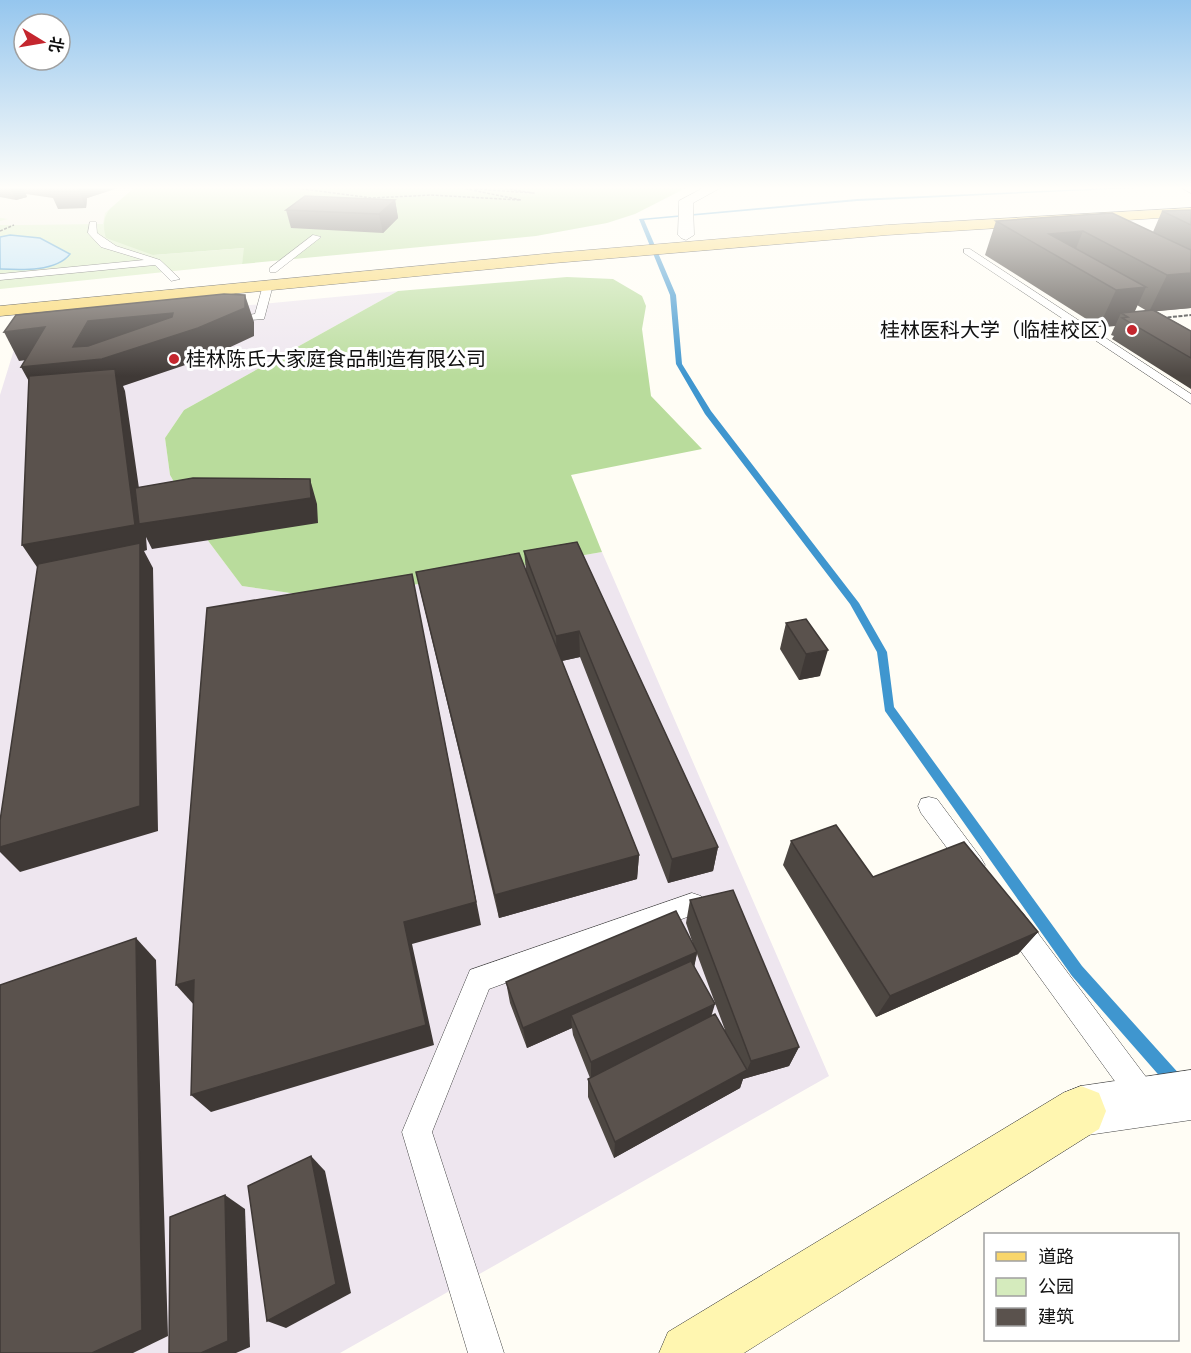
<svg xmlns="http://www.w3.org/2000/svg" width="1191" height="1353" viewBox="0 0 1191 1353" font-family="Spectral,'Noto Sans SC',serif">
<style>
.industrial{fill:#eee6ef}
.green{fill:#d5ebbd}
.forest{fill:#b9dc9c}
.plaza{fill:#f1ede2}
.water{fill:#b9e0f7;stroke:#3f96cf;stroke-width:1.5}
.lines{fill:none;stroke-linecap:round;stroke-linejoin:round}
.stream{fill:#3f96cf;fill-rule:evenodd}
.lane-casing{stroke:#444;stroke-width:1}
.street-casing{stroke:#444;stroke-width:1}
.secondary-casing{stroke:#333;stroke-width:1}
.primary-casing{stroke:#222;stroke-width:1}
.path-far1{stroke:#333;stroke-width:1.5;stroke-dasharray:3 1.5;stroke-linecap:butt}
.path{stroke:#333;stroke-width:2;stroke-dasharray:4 1.5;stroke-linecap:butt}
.lane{fill:#fff;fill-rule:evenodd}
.street{fill:#fff;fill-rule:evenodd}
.secondary{fill:#fff6b0;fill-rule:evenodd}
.primary{fill:#f9d66b;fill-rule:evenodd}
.wall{fill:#4d4742;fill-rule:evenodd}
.shaded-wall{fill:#3f3936}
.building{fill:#5a524d;stroke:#3f3936;stroke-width:1.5;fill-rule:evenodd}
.poi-dot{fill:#c4262e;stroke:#fff;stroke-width:2}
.labels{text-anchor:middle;stroke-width:6;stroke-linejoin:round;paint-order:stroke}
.far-poi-label{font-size:20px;fill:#111;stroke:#fff;text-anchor:end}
</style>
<rect width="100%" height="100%" fill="#fffdf5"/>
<path class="industrial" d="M398,291L184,410L165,438L170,475L209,542L242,586L332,599L602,552L829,1076L340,1353H0V395L21,327Z"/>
<path class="green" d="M0,187L120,200L153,255L245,248L242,264L0,289Z"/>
<g class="forest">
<path d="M135,187H688L635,214L607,223L536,236L242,264L244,248L153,255L106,238C98,211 116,203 135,187Z"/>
<path d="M567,277L613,279L642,296L646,306L642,329L651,396L702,449L571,475L602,552L332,599L242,586L209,542L170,475L165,438L184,410L398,291Z"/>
</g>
<path class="plaza" d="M0,187L61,199L59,209L86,208L87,198L121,187H135L105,213L103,224L20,225H0V221L8,219L0,218V197L16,200Z"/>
<path class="water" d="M10,235L40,238L70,254C56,272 21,270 0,269V237Z"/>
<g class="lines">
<path class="stream" d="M1132,187H1157L857,201L644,220L676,295L682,364L711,411L859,603L887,652L894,707L1082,966L1191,1087V1107L1185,1105L1072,976L885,711L877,652L850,604L705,414L676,364L670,295L639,219L857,199Z"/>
<g class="lane-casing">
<g id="lane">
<path d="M90,222H96L97,233L116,246L160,260L180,279L171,281L155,265L0,280V274L144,260L101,247L88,233Z"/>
<path d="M313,235L321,237L276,272H270V268Z"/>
<path d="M964,249H970L1191,394V404L964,253Z"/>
<path d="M268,282L273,285L264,319L224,322V318L255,314L263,285Z"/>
<path d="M929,797L937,799L981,858L985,865L981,872L973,876L965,872L921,813L918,806L921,799Z"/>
<path d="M692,893L701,896L704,904L701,912L489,989L432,1132L504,1353H468L402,1132L470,970Z"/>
<path d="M1013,908L1022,912L1155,1089L1160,1099L1155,1109L1145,1114L1135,1109L1004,928L1000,920L1004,912Z"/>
</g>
</g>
<g class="street-casing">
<g id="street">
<path d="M705,187H722L693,203L694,235L686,240L681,238L678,235L679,201Z"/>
<path d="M1180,187H1191V193Z"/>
<path d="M1191,1070V1120L1081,1136L1063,1129L1056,1111L1063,1093L1081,1086Z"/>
</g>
</g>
<g class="secondary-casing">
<path id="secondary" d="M1081,1086L1099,1093L1106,1111L1099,1129L744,1353H659L668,1332L1063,1093Z"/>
</g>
<g class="primary-casing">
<path id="primary" d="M1191,208V216L887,235L554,263L0,316V306L554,253L887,225Z"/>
</g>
<g class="path-far1">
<path d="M288,187L372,198L431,195L521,200L457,187"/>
<path d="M475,189L534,193L494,187"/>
<path d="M0,231L14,225"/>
</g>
<path class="path" d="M1162,318L1191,315"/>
<use href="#lane" class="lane"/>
<use href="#street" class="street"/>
<use href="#secondary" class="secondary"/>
<use href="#primary" class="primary"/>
</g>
<g class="wall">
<path d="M0,187H121L87,198L86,208L58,209L53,198L26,194L27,197L16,200L0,197Z"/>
<path d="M395,200L398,218L383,233L291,228L286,210Z"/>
<path d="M1191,210V308L1156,311L1191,331V389L1112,339L1114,336L1111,335L1115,326L1099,327L985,255L996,221L1153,232L1162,211ZM1137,305L1147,311L1134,312Z"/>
<path d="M577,542L718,847L713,871L668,883L580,657L562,661L639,855L637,879L499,918L422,598L416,572L526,570L524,551Z"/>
<path d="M786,623L820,676L799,680L780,649Z"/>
<path d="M791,841L873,877L1038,932L1018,954L876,1017L783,865Z"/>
<path d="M690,900L799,1047L789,1066L743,1079L740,1088L614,1158L588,1097V1079L590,1078L573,1035L572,1028L527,1048L510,1003L506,982L694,947L686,923ZM697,954L725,1030L711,1016L694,966Z"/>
</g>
<g class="shaded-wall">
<path d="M15,187H23L27,197L16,200L10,188Z"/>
<path d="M79,187H121L87,198L86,208L79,191Z"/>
<path d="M395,200L398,218L383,233L379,214Z"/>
<path d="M1083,231L1070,263L1049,234Z"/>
<path d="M1191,273V308L1149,312L1167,275Z"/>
<path d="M1146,287L1130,322L1128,317L1121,313L1115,326L1099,327L1116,290Z"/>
<path d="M245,295L254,322V336L209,357L123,386L125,391L144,523L310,479L317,504L318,523L152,549L146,537L147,550L144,551L153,568L158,831L20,872L0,852V847L39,570L22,545L37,396L21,367L73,347L88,321Z"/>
<path d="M45,327L59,356L19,361L4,332Z"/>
<path d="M417,600L481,925L412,944L434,1045L211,1112L191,1095Z"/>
<path d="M579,631L580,657L557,662L556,636Z"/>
<path d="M828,650L820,676L799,680L806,654Z"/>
<path d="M718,847L713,871L668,883L672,859Z"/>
<path d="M639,855L637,879L499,918L495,895Z"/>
<path d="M1038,932L1018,954L876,1017L890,996Z"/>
<path d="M136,938L156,960L168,1336L133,1353H92Z"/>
<path d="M697,952L693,974L571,1015L572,1028L527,1048L523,1028Z"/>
<path d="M194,980L195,1006L176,985Z"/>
<path d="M715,1004L709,1024L591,1081V1062Z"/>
<path d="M799,1047L789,1066L743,1079L740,1088L614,1158L615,1142L747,1070L751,1061Z"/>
<path d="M311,1156L325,1171L351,1293L286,1328L267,1321Z"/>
<path d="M225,1195L245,1209L250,1347L236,1353H201Z"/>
</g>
<g class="building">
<path d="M52,187H79V191H50Z"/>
<path d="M305,196L395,200L379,214L286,210Z"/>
<path d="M1191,210V225L1162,211Z"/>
<path d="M1112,213L1191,250V273L1167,275L1083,231L1049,234L1146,287L1116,290L996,221Z"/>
<path d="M224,294L245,295V308L198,328L102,359L21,367L45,327L4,332L16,315ZM173,313L172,317L88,346L73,347L88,321Z"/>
<path d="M1153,310L1191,331V358L1122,318L1128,317L1121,313Z"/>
<path d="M115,369L135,525L22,545L29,376Z"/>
<path d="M193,478L310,479L311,498L139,524L135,488Z"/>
<path d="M577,542L718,847L672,859L579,631L556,636L524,551Z"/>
<path d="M140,543V806L0,847V821L38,564Z"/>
<path d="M519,553L639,855L495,895L416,572Z"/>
<path d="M412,574L476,902L404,922L426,1025L191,1095L194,980L176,985L207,608Z"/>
<path d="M806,619L828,650L806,654L786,623Z"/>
<path d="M836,825L873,877L964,842L1038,932L890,996L791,841Z"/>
<path d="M733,890L799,1047L751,1061L690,900Z"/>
<path d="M676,911L697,952L523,1028L506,982Z"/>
<path d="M136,938L142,1330L92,1353H0V985Z"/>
<path d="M691,961L715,1004L591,1062L571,1015Z"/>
<path d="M715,1014L747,1070L615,1142L588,1079Z"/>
<path d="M311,1156L336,1284L267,1321L248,1186Z"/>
<path d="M225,1195L228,1341L201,1353H169L170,1217Z"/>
</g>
<linearGradient id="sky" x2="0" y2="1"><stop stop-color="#95c6ee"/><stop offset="0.5" stop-color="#fffefa"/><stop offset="1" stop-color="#fffefa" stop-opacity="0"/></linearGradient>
<rect width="1191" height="376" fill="url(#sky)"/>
<g class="poi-dot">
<circle cx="1132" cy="330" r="6"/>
<circle cx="174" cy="359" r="6"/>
</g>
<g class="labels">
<g class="far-poi-label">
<text x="1120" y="337">桂林医科大学（临桂校区）</text>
<text x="186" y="366" text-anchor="start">桂林陈氏大家庭食品制造有限公司</text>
</g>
</g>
<rect x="984" y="1233" width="195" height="108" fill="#ffffff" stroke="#a0a0a0" stroke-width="1.5"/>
<rect x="996" y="1252" width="30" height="9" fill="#f9d66b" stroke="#a0a0a0" stroke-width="1.5"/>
<text x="1038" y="1263" font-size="18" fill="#111111">道路</text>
<rect x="996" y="1278" width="30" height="18" fill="#d5ebbd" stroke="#a0a0a0" stroke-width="1.5"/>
<text x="1038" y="1293" font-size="18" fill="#111111">公园</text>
<rect x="996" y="1308" width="30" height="18" fill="#5a524d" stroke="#a0a0a0" stroke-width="1.5"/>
<text x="1038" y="1323" font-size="18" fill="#111111">建筑</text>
<g transform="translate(42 42) rotate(101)"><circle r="28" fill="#ffffff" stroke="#a0a0a0" stroke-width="1.5"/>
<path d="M0-4.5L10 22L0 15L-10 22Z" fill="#c4262e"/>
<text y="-9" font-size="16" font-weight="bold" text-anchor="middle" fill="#111111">北</text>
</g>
</svg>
